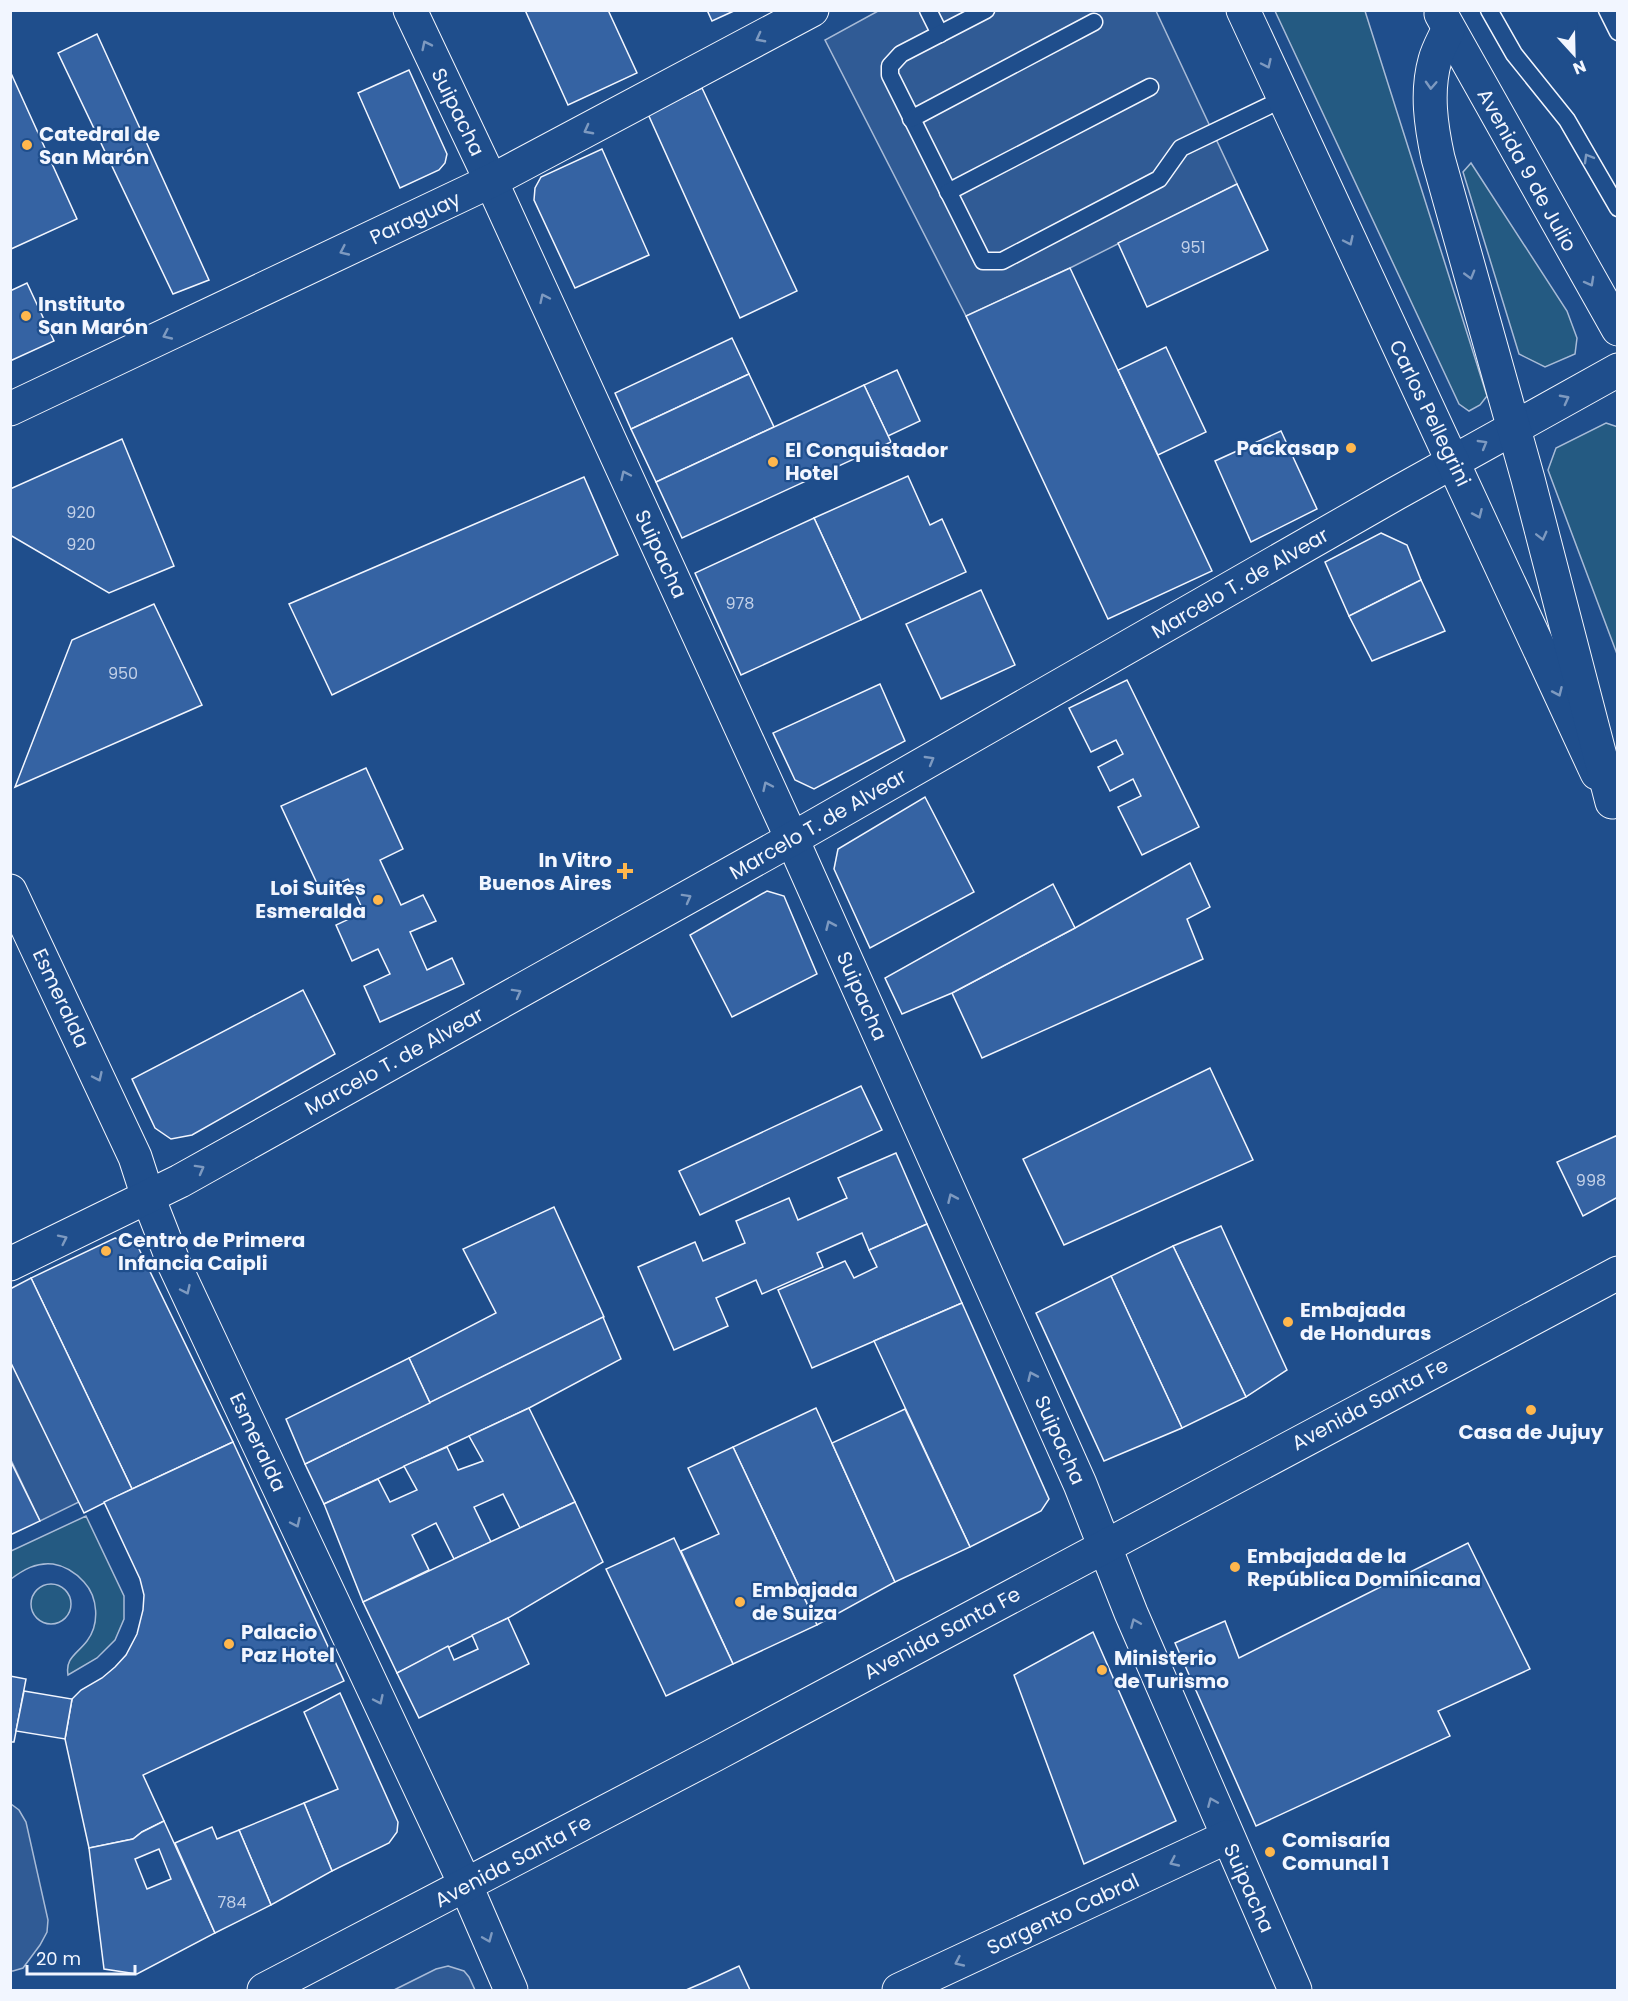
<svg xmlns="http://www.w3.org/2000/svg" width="1628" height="2001" viewBox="0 0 1628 2001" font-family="Poppins,sans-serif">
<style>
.green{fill:#245a82;stroke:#a8bbd7;stroke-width:1.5}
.parking{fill:#305b95;stroke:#a8bbd7;stroke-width:1.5}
.building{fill:#3563a3;stroke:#f2f6ff;stroke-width:1.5;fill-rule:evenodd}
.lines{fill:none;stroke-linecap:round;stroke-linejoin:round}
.service-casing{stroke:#f2f6ff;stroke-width:19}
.minor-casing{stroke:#f2f6ff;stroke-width:35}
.tertiary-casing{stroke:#f2f6ff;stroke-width:35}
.secondary-casing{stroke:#f2f6ff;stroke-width:35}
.trunk-casing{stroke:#f2f6ff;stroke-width:35}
.service{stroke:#1f4e8c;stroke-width:16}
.minor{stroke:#1f4e8c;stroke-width:33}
.tertiary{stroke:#1f4e8c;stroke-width:33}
.secondary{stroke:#1f4e8c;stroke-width:33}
.trunk{stroke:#1f4e8c;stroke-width:33}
.oneway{stroke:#7e9ac0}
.poi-dot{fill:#ffb74d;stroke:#1f4e8c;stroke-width:2}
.labels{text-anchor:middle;stroke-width:4.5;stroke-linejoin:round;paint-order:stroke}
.number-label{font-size:16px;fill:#c3d1e8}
.street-label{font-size:20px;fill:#f2f6ff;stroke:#1f4e8c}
.poi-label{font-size:20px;font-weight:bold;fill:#f2f6ff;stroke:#1f4e8c;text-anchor:start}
</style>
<rect width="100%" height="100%" fill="#1f4e8c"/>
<g class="green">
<path d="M1275,11H1365L1487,396L1480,405L1469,411L1459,404Z"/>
<path d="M1471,163L1567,311L1577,338L1575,354L1545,367L1519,354L1463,172Z"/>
<path d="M1606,423L1618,427L1617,654L1548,470L1556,448Z"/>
<path d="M86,1516L124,1596V1619L115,1640L97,1658L68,1675C65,1658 77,1654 87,1641C100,1624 98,1597 84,1582C75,1572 66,1566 53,1564C36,1562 23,1570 11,1579V1551Z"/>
<circle cx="51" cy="1604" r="20"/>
</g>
<g class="parking">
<path d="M878,11H1156L1237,184L1070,268L966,316L825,40Z"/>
<path d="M11,1361L79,1502L40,1521L11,1460Z"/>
<path d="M11,1804L19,1810L26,1822L48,1920L47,1932L40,1945L23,1968L13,1971H10Z"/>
<path d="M448,1966L464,1971L469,1977L475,1990H394L436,1969Z"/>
</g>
<g class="building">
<path d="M525,10H608L637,73L568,105Z"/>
<path d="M707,10H736L712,21Z"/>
<path d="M97,34L209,280L173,294L58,53Z"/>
<path d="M409,70L447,154L445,163L439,170L400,188L358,93Z"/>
<path d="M10,71L77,219L11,249L10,248Z"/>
<path d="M702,88L797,291L740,318L648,114Z"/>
<path d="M602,149L649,255L575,288L534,200L535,188L541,177Z"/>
<path d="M1237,184L1268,250L1147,307L1118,243Z"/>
<path d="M1070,268L1212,571L1108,619L966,316Z"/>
<path d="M27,283L54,341L10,361V291Z"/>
<path d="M732,338L749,374L631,429L615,393Z"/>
<path d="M1166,347L1206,432L1158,455L1118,370Z"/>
<path d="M897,370L920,421L888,436L864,385Z"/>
<path d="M749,374L774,427L656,482L631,429Z"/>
<path d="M864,385L891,442L682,538L656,482Z"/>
<path d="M1281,431L1317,509L1251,542L1215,461Z"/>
<path d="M122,439L174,566L109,593L10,535V489Z"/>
<path d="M908,476L930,525L942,519L966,572L861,620L814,518Z"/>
<path d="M584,477L618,555L332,695L289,604Z"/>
<path d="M814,518L861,620L741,675L695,573Z"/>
<path d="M1381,533L1407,545L1421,580L1349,616L1325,562Z"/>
<path d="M1421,580L1445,631L1372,661L1349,616Z"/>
<path d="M981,590L1015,665L941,699L906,624Z"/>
<path d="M154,604L202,705L15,787L72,640Z"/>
<path d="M1127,680L1199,827L1142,855L1118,807L1141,796L1133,779L1110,791L1098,767L1123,754L1116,740L1091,752L1069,708Z"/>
<path d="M880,684L905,741L814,789L795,780L773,733Z"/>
<path d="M366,768L403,849L380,860L401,905L423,895L436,921L410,932L427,970L452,958L464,984L380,1022L364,986L390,974L378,949L352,961L336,925L364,912L348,879L321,892L281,806Z"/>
<path d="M925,797L974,892L870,948L834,869L838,849Z"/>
<path d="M1190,863L1210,907L1187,919L1203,959L982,1058L952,993L1075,928Z"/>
<path d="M1053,884L1075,928L952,993L902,1014L885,978Z"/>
<path d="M767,891L784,896L817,974L732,1017L690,935Z"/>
<path d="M303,990L335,1054L192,1135L171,1139L155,1128L132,1079Z"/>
<path d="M1210,1068L1253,1160L1064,1245L1023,1159Z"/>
<path d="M861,1086L882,1130L700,1215L679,1171Z"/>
<path d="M1618,1135V1197L1583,1216L1557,1162Z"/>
<path d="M896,1153L927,1224L869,1250L862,1233L817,1253L823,1267L762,1294L756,1280L716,1298L728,1326L674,1350L638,1267L695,1242L703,1261L745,1243L736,1221L789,1198L798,1220L847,1198L838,1178Z"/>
<path d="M554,1207L604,1317L430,1403L409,1358L496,1313L463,1249Z"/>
<path d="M927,1224L962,1303L812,1368L778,1290L845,1261L854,1278L877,1267L869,1250Z"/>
<path d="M1221,1226L1287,1370L1246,1397L1173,1246Z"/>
<path d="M115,1238L138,1247L233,1442L132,1489L31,1278Z"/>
<path d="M1173,1246L1246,1397L1182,1428L1111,1276Z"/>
<path d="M1111,1276L1182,1428L1104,1461L1036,1313Z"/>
<path d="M31,1278L132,1489L84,1513L10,1361V1289Z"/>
<path d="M962,1303L1049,1499L1041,1511L970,1547L874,1341Z"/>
<path d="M603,1317L621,1359L529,1408L324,1504L305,1464Z"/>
<path d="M409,1358L430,1403L305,1464L286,1419Z"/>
<path d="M529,1408L575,1502L520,1528L503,1494L474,1507L491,1542L454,1559L436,1523L412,1535L429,1570L363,1602L324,1504L378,1479L390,1502L417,1490L404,1466L447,1447L458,1470L483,1461L469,1436Z"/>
<path d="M816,1408L895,1582L817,1625L733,1447Z"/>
<path d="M905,1409L970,1547L895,1582L832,1443Z"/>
<path d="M233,1442L344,1681L143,1775L164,1821L142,1832L133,1839L89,1848L65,1739L72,1699L81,1690L102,1678L115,1667L126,1655L137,1634L143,1610L144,1595L140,1579L104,1502Z"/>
<path d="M733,1447L817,1625L733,1664L681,1551L719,1534L688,1468Z"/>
<path d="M10,1460L40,1521L10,1535Z"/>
<path d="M575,1502L603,1562L508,1618L397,1673L363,1602Z"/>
<path d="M674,1538L733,1664L666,1696L606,1569Z"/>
<path d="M1468,1543L1530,1669L1438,1711L1450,1736L1256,1826L1175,1643L1225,1621L1239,1658Z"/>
<path d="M508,1618L529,1664L419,1718L397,1673L448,1646L454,1660L478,1649L472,1635Z"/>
<path d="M1093,1632L1176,1821L1084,1864L1014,1675Z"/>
<path d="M10,1676L26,1679L14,1742H10Z"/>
<path d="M24,1691L72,1699L65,1739L16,1731Z"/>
<path d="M340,1693L398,1822L397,1832L389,1843L332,1871L304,1803L338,1789L304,1712Z"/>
<path d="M304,1803L332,1871L271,1905L239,1830Z"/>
<path d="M164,1821L215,1933L137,1974L104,1969L89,1848L133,1839L142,1832ZM159,1849L171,1879L147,1889L135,1859Z"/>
<path d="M212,1827L217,1839L239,1830L271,1905L215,1933L175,1843Z"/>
<path d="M739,1966L750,1990H686L707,1981Z"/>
</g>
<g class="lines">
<g class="service-casing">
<g id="service">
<path d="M928,10L940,34"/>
<path d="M986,10L901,54L890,66V75L983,261H1002L1159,179L1181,148L1283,99"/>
<path d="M1489,10L1514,54L1567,120L1618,208"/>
<path d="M1607,10L1618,32"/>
<path d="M911,119L1094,22"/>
<path d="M948,192L1150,87"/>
</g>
</g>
<g class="minor-casing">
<g id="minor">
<path d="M410,10L491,181L792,839L1080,1484L1131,1613L1295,1990"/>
<path d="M10,409L491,181L812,10"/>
<path d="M10,891L135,1157L148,1197L175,1266L466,1886L511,1990"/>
<path d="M10,1264L180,1181L792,839L1395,494L1618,370"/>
<path d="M899,1990L1227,1837"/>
</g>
</g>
<g class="tertiary-casing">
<path id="tertiary" d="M1243,10L1597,773"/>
</g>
<g class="secondary-casing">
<path id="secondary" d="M264,1990L714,1755L1618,1273"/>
</g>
<g class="trunk-casing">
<g id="trunk">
<path d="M1441,14L1618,329"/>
<path d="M1448,30C1444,39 1438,49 1435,60C1426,92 1431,126 1438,158L1528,479L1612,802"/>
</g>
</g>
<use href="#service" class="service"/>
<use href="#minor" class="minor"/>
<use href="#tertiary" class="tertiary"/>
<use href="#secondary" class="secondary"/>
<use href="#trunk" class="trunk"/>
</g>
<defs><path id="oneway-chevron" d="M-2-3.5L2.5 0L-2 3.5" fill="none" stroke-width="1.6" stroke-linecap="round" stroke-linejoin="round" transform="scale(1.5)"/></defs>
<g class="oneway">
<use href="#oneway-chevron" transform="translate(760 38) rotate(152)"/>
<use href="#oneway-chevron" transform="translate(426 45) rotate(-116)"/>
<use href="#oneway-chevron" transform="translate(1267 64) rotate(65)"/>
<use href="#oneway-chevron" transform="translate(1431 85) rotate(93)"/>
<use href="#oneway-chevron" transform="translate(588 130) rotate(152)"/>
<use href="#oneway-chevron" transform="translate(1588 158) rotate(-120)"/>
<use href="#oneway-chevron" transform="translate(1349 241) rotate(65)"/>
<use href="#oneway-chevron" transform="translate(344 251) rotate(155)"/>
<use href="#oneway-chevron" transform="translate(1470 275) rotate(74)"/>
<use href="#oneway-chevron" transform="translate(1590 282) rotate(61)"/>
<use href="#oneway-chevron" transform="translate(544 298) rotate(-115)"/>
<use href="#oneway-chevron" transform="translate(167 335) rotate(155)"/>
<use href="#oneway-chevron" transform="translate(1565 399) rotate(-28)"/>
<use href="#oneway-chevron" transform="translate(1483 444) rotate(-30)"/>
<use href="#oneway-chevron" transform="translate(625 475) rotate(-115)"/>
<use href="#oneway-chevron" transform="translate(1478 514) rotate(66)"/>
<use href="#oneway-chevron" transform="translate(1542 536) rotate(76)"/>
<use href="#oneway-chevron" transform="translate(1558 692) rotate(66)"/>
<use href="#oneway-chevron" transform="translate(930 760) rotate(-30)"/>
<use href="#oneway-chevron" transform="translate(767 786) rotate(-115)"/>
<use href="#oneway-chevron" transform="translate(687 898) rotate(-29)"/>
<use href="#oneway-chevron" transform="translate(830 925) rotate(-114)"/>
<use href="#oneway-chevron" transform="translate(517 993) rotate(-29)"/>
<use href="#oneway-chevron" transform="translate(98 1077) rotate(65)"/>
<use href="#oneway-chevron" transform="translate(200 1169) rotate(-29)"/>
<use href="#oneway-chevron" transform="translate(952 1198) rotate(-114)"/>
<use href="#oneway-chevron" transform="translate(63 1239) rotate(-26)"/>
<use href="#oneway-chevron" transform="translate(186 1290) rotate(65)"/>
<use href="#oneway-chevron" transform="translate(1032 1376) rotate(-114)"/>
<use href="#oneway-chevron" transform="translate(296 1523) rotate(65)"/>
<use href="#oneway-chevron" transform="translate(1135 1623) rotate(-113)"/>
<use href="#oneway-chevron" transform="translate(379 1700) rotate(65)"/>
<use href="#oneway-chevron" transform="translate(1212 1802) rotate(-113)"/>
<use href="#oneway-chevron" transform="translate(1174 1862) rotate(155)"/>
<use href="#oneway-chevron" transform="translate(488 1938) rotate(67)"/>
<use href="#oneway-chevron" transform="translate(959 1962) rotate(155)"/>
</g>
<g class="poi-dot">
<circle cx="27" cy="145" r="6"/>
<circle cx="26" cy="316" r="6"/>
<circle cx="1351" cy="448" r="6"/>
<circle cx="773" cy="462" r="6"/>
<path d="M622 862h6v6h6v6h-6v6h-6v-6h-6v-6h6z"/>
<circle cx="378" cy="900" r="6"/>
<circle cx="106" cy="1251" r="6"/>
<circle cx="1288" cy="1322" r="6"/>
<circle cx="1531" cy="1410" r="6"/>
<circle cx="1235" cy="1567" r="6"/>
<circle cx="740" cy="1602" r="6"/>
<circle cx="229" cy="1644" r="6"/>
<circle cx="1102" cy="1670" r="6"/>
<circle cx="1270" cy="1852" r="6"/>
</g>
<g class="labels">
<g class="number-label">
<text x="1193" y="253">951</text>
<text x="81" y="518">920</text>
<text x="81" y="550">920</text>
<text x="740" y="609">978</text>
<text x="123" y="679">950</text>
<text x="1591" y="1186">998</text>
<text x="232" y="1908">784</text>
</g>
<g class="street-label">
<text transform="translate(458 112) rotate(64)" y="7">Suipacha</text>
<text transform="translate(1527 170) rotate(61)" y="7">Avenida 9 de Julio</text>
<text transform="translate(415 218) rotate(-25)" y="7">Paraguay</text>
<text transform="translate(1430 413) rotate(64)" y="7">Carlos Pellegrini</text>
<text transform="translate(661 554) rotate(65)" y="7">Suipacha</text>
<text transform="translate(1240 583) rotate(-30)" y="7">Marcelo T. de Alvear</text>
<text transform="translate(818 824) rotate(-30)" y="7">Marcelo T. de Alvear</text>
<text transform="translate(862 996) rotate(66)" y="7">Suipacha</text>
<text transform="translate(61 998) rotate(65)" y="7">Esmeralda</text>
<text transform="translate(394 1061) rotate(-29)" y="7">Marcelo T. de Alvear</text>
<text transform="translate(1370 1404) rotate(-28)" y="7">Avenida Santa Fe</text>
<text transform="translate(1060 1440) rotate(66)" y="7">Suipacha</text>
<text transform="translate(258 1442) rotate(65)" y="7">Esmeralda</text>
<text transform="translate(942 1633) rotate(-28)" y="7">Avenida Santa Fe</text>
<text transform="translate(513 1861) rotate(-28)" y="7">Avenida Santa Fe</text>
<text transform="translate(1249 1888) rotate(66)" y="7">Suipacha</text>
<text transform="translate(1063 1914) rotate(-25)" y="7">Sargento Cabral</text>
</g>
<g class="poi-label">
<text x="39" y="141">Catedral de<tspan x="39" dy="23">San Marón</tspan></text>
<text x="38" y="311">Instituto<tspan x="38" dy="23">San Marón</tspan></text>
<text x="1339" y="455" text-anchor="end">Packasap</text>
<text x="785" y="457">El Conquistador<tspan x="785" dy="23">Hotel</tspan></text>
<text x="612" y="867" text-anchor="end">In Vitro<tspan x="612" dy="23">Buenos Aires</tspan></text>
<text x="366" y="895" text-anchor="end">Loi Suites<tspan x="366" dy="23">Esmeralda</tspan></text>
<text x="118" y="1247">Centro de Primera<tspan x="118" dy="23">Infancia Caipli</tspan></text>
<text x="1300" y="1317">Embajada<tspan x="1300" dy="23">de Honduras</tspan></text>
<text x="1531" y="1439" text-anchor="middle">Casa de Jujuy</text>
<text x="1247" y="1563">Embajada de la<tspan x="1247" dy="23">República Dominicana</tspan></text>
<text x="752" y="1597">Embajada<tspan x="752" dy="23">de Suiza</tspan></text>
<text x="241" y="1639">Palacio<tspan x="241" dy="23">Paz Hotel</tspan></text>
<text x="1114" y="1665">Ministerio<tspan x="1114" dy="23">de Turismo</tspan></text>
<text x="1282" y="1847">Comisaría<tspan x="1282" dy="23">Comunal 1</tspan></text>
</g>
</g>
<rect width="1628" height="2001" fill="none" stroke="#f2f6ff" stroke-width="24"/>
<g transform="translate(1574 54) rotate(158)" stroke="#1f4e8c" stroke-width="4.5" paint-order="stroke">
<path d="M0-4.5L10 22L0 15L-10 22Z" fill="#f2f6ff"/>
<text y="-9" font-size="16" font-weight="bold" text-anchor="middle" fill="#f2f6ff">N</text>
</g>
<path d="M27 1965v9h108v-9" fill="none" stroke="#f2f6ff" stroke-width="3"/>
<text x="36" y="1965" font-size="18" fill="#f2f6ff" stroke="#1f4e8c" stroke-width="4.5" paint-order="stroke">20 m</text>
</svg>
